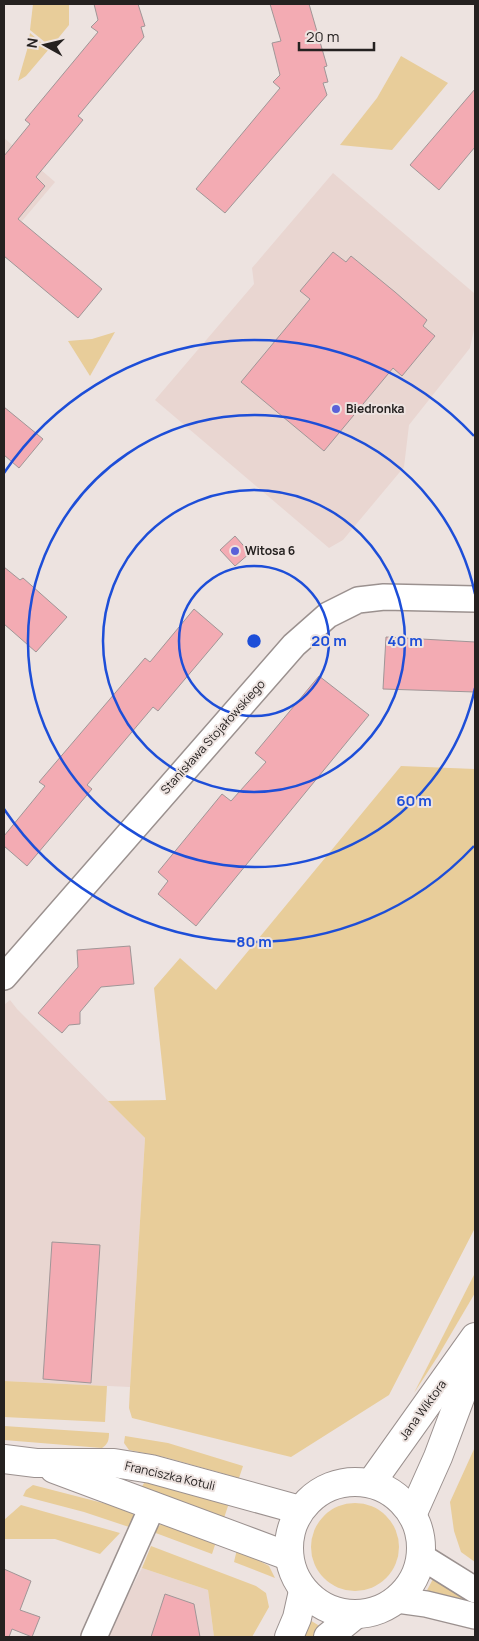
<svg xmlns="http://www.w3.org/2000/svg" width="479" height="1641" viewBox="0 0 479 1641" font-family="Manrope,sans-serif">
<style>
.built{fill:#e9d6d1}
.green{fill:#e8cd9a}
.building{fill:#f3abb3;stroke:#a09697}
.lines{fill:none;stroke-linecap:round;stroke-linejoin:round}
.street-casing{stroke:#9b918f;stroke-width:28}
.secondary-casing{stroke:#9b918f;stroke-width:30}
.street{stroke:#fff;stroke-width:25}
.secondary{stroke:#fff;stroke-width:28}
.ring{fill:none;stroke:#1d4ed8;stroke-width:2.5}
.poi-dot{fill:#5b61d8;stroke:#ede3e0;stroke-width:2}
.labels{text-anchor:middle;stroke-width:4;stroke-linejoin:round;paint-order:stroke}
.poi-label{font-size:12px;font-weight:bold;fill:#252120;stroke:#ede3e0;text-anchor:start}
.street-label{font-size:12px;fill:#252120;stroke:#ede3e0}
.centre{fill:#1d4ed8;stroke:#ede3e0;stroke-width:2.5}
.ring-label{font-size:15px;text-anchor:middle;font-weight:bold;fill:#1d4ed8;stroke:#ede3e0;stroke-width:4;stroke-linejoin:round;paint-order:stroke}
</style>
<rect width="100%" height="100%" fill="#ede3e0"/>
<g class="built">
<path d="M4,138L55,182L22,221L18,219L4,236Z"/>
<path d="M333,173L474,293L475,325L470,348L409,425L404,467L343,540L329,548L155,400L254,284L252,268Z"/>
<path d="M10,1000L17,1009L145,1138L130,1387L4,1381V1005Z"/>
<path d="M142,1568L208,1590L214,1637H106Z"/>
</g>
<g class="green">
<path d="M33,4H69V25L51,47L30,30Z"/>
<path d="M30,33L49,49L26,76L18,81L27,50Z"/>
<path d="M401,56L448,83L392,150L340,145L377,98Z"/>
<path d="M115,332L90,376L68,341L92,339Z"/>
<path d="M401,766L475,769V1228L389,1395L291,1457L132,1418L129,1408L130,1387L145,1138L108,1101L166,1100L154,988L180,958L216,990Z"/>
<path d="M475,1273V1293L438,1356L414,1393Z"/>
<path d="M4,1381L107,1386L105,1422L4,1417Z"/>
<path d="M4,1426L109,1433C109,1440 108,1444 102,1448L4,1440Z"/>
<path d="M125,1436L168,1443L243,1466L239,1478L164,1457L129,1450L124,1443Z"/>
<path d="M475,1447V1562L461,1552L454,1531L450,1502Z"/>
<path d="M146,1480L229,1503L224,1518L141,1488Z"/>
<path d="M33,1485L126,1509L133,1513L134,1527H129L84,1512L23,1496L26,1490Z"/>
<circle cx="355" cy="1547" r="44"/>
<path d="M21,1505L120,1533L100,1554L55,1539H4V1520Z"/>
<path d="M162,1523L216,1542L212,1554L153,1532Z"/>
<path d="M151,1546L256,1586L266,1593L269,1607L252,1637H214L208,1590L142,1568Z"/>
<path d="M237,1549L269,1566L275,1578L234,1562Z"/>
<path d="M433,1579L471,1596L467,1606L425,1594Z"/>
<path d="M308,1619L323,1628L316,1637H299Z"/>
</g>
<g class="building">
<path d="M94,4H138L145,26L141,27L144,37L78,116L83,120L36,177L45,186L18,219L102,289L78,318L4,256V156L30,124L25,120L98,32L91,27L98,20Z"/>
<path d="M270,4H309L327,66L324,67L328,82L323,83L327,95L225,213L196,189L280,88L273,82L280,75L272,43L281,41Z"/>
<path d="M475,89V147L439,190L410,165Z"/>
<path d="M333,252L346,262L351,256L395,292L427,320L423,326L435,336L402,376L393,368L324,451L241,382L310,299L300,291Z"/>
<path d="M4,407L43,439L19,468L4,455Z"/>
<path d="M235,536L250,553L235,566L220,550Z"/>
<path d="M4,567L20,580L23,578L67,617L36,652L4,624Z"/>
<path d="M194,609L223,634L158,711L153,707L87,785L92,789L27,866L4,846V836L45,786L39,782L145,658L150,662Z"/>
<path d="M386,637L475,642V692L383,689Z"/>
<path d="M319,676L369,715L196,926L158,894L168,881L158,872L222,794L231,801L266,762L255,753Z"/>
<path d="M130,946L134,984L101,987L80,1012V1024L69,1025L62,1033L38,1013L78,967L77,950Z"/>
<path d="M52,1242L100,1245L91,1383L43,1379Z"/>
<path d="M4,1569L31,1581L20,1610L40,1617L32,1637L12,1629L9,1637H4Z"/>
<path d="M165,1594L194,1604L200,1637H151Z"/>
</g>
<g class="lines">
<g class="street-casing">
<g id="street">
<path d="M4,977L294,645L328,615L358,600L384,597L475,599"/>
<path d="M422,1557L475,1590"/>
<path d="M397,1600L426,1604L475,1616"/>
<path d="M94,1637L153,1505"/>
</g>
</g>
<g class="secondary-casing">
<g id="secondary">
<path d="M4,1459L36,1463H114L151,1469L300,1510"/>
<path d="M54,1469L288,1556"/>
<circle cx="355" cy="1548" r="66"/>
<path d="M371,1483L475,1337"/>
<path d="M413,1513L438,1457L475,1358"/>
<path d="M289,1637L297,1618L303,1591"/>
<path d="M328,1637L355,1615"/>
</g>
</g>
<use href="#street" class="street"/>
<use href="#secondary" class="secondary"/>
</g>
<g class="ring">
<circle cx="254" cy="641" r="75"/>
<circle cx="254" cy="641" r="151"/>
<path d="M475 688A226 226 0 1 1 475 594"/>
<path d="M474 846A301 301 0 0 1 4 809M4 473A301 301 0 0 1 474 436"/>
</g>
<g class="poi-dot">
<circle cx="336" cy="409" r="5"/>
<circle cx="235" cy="551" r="5"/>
</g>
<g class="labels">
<g class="poi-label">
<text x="346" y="413">Biedronka</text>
<text x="245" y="555">Witosa 6</text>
</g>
<g class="street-label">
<text transform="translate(213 737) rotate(-48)" y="4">Stanisława Stojałowskiego</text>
<text transform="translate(423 1410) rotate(-54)" y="4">Jana Wiktora</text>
<text transform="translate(170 1476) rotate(13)" y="4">Franciszka Kotuli</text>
</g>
</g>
<circle cx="254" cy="641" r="8" class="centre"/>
<g class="ring-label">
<text x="329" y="646">20 m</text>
<text x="405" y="646">40 m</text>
<text x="414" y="806">60 m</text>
<text x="254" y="947">80 m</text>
</g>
<rect width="479" height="1641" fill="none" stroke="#252120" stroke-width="10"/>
<g transform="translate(45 45) rotate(278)" stroke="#ede3e0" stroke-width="4" paint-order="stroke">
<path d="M0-4L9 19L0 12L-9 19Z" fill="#252120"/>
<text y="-8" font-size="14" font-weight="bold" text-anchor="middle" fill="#252120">N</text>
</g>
<path d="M299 42v8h75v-8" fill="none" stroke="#252120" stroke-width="2.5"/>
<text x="306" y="42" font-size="15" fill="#252120" stroke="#ede3e0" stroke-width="4" paint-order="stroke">20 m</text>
</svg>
